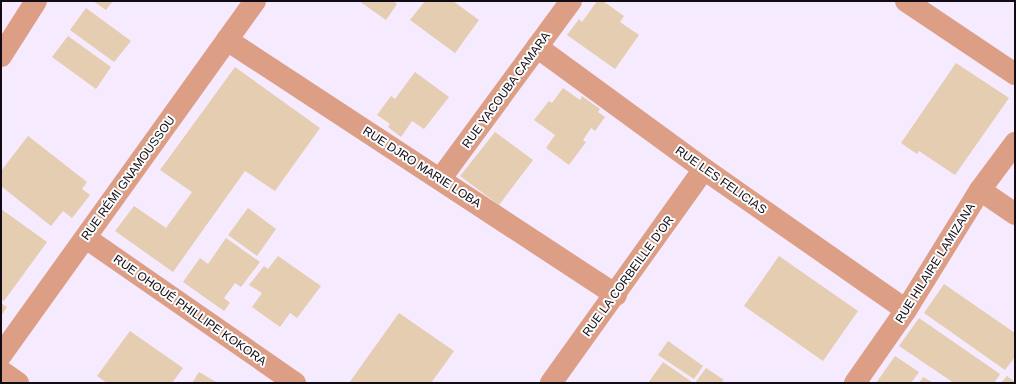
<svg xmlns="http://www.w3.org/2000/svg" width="1016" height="384" viewBox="0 0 1016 384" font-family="Helvetica,sans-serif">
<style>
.building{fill:#e4cdb0}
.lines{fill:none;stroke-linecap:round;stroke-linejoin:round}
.minor{stroke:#dd9e86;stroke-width:22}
.labels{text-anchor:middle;stroke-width:4;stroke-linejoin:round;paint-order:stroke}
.street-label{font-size:12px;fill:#110b15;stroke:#fdfdfd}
</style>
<rect width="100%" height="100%" fill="#f6ebfe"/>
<g class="building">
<path d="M93,1H113L106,10Z"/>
<path d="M359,1H393L397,4L386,20Z"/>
<path d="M425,1H453L479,20L455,53L410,20Z"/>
<path d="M597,1H603L624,16L620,22L639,35L615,69L567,35L579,19L582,22Z"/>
<path d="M86,8L131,41L114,62L70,30Z"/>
<path d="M68,36L111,67L96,89L52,57Z"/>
<path d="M956,63L1009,98L955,175L919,151L917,154L901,143Z"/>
<path d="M235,67L320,128L275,191L245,171L173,272L115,231L134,206L166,228L192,192L160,170Z"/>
<path d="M415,72L449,97L424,129L412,121L401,137L388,127L390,124L377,115L391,96L395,99Z"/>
<path d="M563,88L580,100L582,96L600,109L598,112L605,117L595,131L591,128L583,140L586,142L569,165L546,148L555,135L534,120L549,101L552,103Z"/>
<path d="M495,132L533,160L499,205L460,176Z"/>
<path d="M28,136L87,182L82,189L90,195L72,218L63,211L51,226L1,186V171Z"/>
<path d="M248,208L276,229L257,256L228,235Z"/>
<path d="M1,209L47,242L4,301L1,299Z"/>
<path d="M226,238L260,262L241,287L235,283L224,298L230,303L224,311L183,282L200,258L208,264Z"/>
<path d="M278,256L321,286L297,318L290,313L280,327L252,307L262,293L249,285L264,266L268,269Z"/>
<path d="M779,256L858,311L823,361L744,306Z"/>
<path d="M944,284L1015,333V357L1005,370L924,313Z"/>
<path d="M1,303L7,307L1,316Z"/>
<path d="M399,313L454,351L431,383H349Z"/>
<path d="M919,318L1000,374L994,383H954L899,346Z"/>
<path d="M130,331L183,368L172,383H107L97,376Z"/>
<path d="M668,341L703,366L694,379L658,355Z"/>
<path d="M895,356L919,372L911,383H876Z"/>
<path d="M663,362L692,382L691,383H648Z"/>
<path d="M706,368L724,380L721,383H695Z"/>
<path d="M199,372L218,383H192Z"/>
<path d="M1007,376L1015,382V383H1001Z"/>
<path d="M923,377L934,383H919Z"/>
</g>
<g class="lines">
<g class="minor">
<path d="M906,1L1015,74"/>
<path d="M227,40L616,295"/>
<path d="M537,47L704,169L906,310"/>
<path d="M1,56L36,1"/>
<path d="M441,178L571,1"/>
<path d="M980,190L1015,214"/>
<path d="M86,238L295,383"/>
<path d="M1,355L255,1"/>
<path d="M1,371L18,383"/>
<path d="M551,383L704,169"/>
<path d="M855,383L906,310L980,190L1015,143"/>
</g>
</g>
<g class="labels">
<g class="street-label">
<text transform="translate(506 90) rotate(-54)" y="4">RUE YACOUBA CAMARA</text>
<text transform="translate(422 167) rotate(33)" y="4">RUE DJRO MARIE LOBA</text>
<text transform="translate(128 178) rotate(-54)" y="4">RUE RÉMI GNAMOUSSOU</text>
<text transform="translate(721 180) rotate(35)" y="4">RUE LES FELICIAS</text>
<text transform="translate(935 263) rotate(-58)" y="4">RUE HILAIRE LAMIZANA</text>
<text transform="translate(628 276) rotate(-54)" y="4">RUE LA CORBEILLE D'OR</text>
<text transform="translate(190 310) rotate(35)" y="4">RUE OHOUÉ PHILLIPE KOKORA</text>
</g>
</g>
<rect width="1016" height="384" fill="none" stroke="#110b15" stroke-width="4"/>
</svg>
